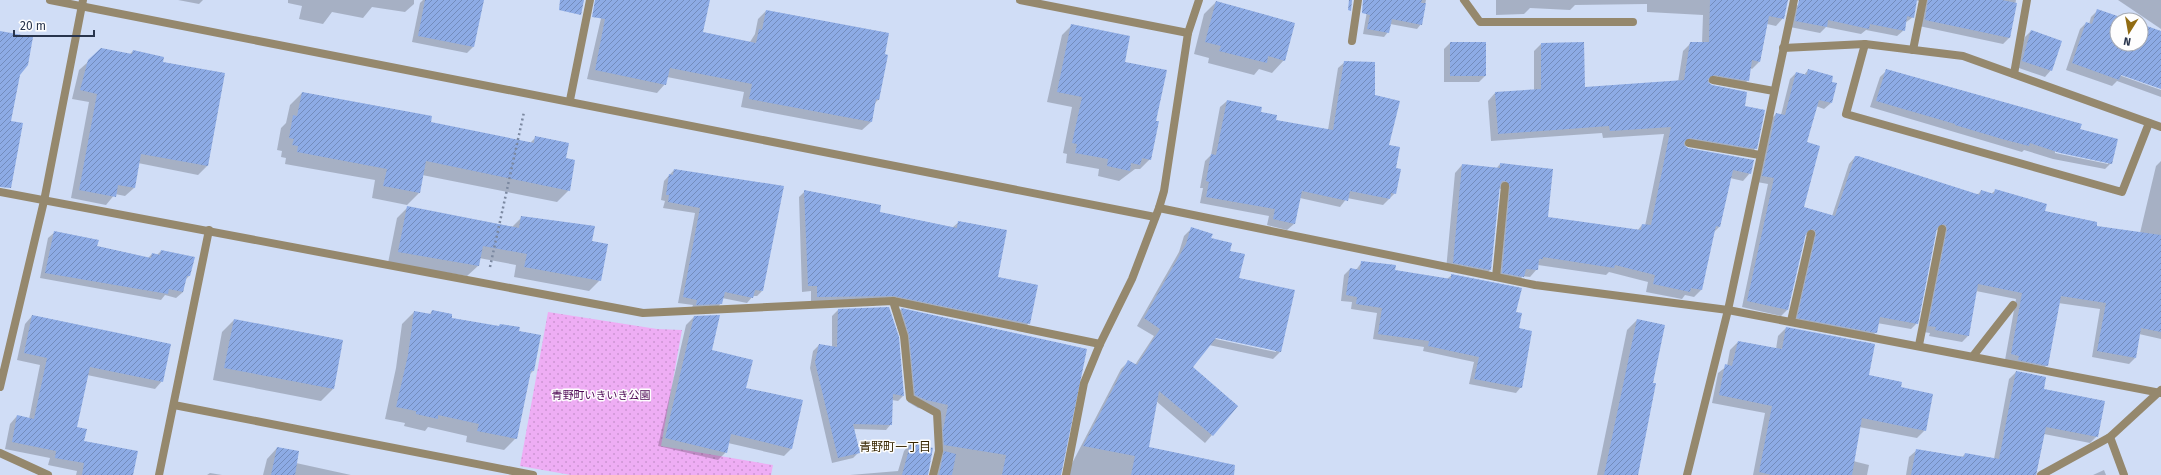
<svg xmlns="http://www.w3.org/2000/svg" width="2161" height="475" viewBox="0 0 2161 475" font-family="'Fira Sans','Noto Sans JP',sans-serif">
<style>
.park{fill:url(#park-dots)}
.shadow{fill:#0003;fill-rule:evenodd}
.building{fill:url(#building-hatch)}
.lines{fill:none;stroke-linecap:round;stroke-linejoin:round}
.path{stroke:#7b88a0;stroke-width:2.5;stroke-dasharray:2 3;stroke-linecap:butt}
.service{stroke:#95886d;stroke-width:8}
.minor{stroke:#95886d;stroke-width:8}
.tertiary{stroke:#95886d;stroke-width:8}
.labels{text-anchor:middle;stroke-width:3;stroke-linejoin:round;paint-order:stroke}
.park-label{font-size:11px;fill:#4d0754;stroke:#fefefe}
.neighbourhood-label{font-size:12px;fill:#372600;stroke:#fefefe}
</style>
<defs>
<pattern id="park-dots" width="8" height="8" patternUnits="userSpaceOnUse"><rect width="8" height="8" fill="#eeadf4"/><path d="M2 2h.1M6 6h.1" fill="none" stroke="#cc95d3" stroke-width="1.8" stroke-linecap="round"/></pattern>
<pattern id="building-hatch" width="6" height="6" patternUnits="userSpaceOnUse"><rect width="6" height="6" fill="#8dabe5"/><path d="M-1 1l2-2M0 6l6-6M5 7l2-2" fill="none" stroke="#738cbc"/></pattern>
</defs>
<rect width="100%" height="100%" fill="#d0ddf6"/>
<path class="park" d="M548,312L657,329L682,330L661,446L773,465L771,475H571L520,466Z"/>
<g class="shadow">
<path d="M178,0H203L199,4Z"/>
<path d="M288,0H414V4L405,12L372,7L363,18L332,12L323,24L299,19L302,6L288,3Z"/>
<path d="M423,0H444L481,8L473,47L467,53L412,42L420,3Z"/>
<path d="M598,0H708L702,33L750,42L755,34L758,19L766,11L884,55L879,99L874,104L871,122L862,130L741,107L744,92L667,77L665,84L657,93L587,79L605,1Z"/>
<path d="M1369,0H1426L1421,24L1417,29L1390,24L1388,32L1384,37L1363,34Z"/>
<path d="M1496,0H1786L1783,18L1776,26L1767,24L1760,61L1752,69L1750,68L1748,80L1741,88L1706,82L1744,107L1756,148L1748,156L1682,145L1688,149L1750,173L1743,181L1730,178L1720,226L1713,233L1701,290L1694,297L1685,295L1682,299L1646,292L1648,282L1609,272L1606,275L1538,265L1537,269L1530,277L1523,276L1516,284L1495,280L1501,189L1498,188L1490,270L1483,277L1446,270L1455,173L1462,165L1496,169L1500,164L1547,218L1637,231L1642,225L1645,226L1664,134L1603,138L1602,133L1491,141L1488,101L1495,93L1534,91V51L1541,44L1584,88L1678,82L1683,51L1691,43H1702L1703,15L1647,12V4L1575,5L1570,10L1530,8L1524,14L1496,15Z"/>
<path d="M1804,0H1916L1913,17L1905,23L1904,30L1897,36L1866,30L1861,34L1826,27L1820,33L1790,27L1793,9Z"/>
<path d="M1916,0H2016L2009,38L2003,44L1919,26L1921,2Z"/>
<path d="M2118,0H2161V29Z"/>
<path d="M1216,2L1284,60L1272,73L1259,69L1254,75L1208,63L1209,58L1194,54L1204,14Z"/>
<path d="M2097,11L2126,20H2117V44H2141V25L2161,32V88L2117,72L2116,74L2161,90V97L2117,81L2112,86L2066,70L2080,29L2086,23L2089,24L2091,17Z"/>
<path d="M1072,25L1124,63L1155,122L1150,159L1140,169H1135L1119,181L1098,176L1099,169L1066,163L1067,154L1063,153L1072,107L1047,102L1062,35Z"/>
<path d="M2031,31L2051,70L2045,77L2016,67L2025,37Z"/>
<path d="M1450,43L1485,76L1479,82H1444V49Z"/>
<path d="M133,51L162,63L224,74L207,166L198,175L138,163L134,188L125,196L115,194L106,205L71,198L89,102L72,99L79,70L89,61L129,55Z"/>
<path d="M1345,62L1374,95L1395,169V193L1383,205L1347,198L1340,207L1300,198L1294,224L1287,230L1267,225L1269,216L1200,203L1203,188H1200L1205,161L1211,155L1220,107L1227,101L1260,113L1275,121L1328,130L1338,68Z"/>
<path d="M1808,70L1831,103L1824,109L1816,106L1805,142L1802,208L1832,216L1849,164L1855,157L1977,195L1981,191L1991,194L1996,190L2044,211L2095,227L2140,233L2156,166L2161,161V339L2139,334L2135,358L2129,364L2092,357L2100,309L2058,303L2047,365L2041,371L2005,360L2016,299L1976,291L1968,336L1962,342L1929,336L1930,333L1923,332L1942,237L1937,229L1935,230L1917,323L1911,329L1877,323L1876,332L1870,339L1792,324L1809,236L1805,234L1787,310L1781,316L1742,307L1768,184L1757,182L1770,120L1776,114L1781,115L1790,79L1796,73L1804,75Z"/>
<path d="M1886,71L2081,124L2079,130L2111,163L2105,169L2053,159L2024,150L2022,152L1870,107L1880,77ZM2055,151L2108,162V164L2055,153Z"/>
<path d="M302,93L429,123L530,143L535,138L565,159L569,190L557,202L422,175L419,193L407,205L372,198L375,180L285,164L286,158L281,157L282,151L277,150L281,128L286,123L290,105Z"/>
<path d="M674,170L762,291L757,296H753L747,303L722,298L721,303L716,309L691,310L693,305L678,303L695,213L663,208L665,201L661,200L664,181Z"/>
<path d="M805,191L878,213L952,228L959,222L1029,323L1023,329L888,301L811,303V291L802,292L799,197Z"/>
<path d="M408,207L512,227L522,217L591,242L600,280L589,291L514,277L516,265L479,258L478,266L467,276L388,263L397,218Z"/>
<path d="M1192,228L1229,251L1238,278L1293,291L1280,352L1273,359L1209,345L1192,368L1212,435L1205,443L1156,401L1148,448L1217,475H1066L1121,369L1129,361L1135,365L1154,336L1137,326L1179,252L1184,236ZM1211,336L1276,350V352L1211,338Z"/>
<path d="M55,232L96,246L148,258L152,254L157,255L161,251L189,276L185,280L183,292L176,298L165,295L161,300L40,278L48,238Z"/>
<path d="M1362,262L1394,271L1447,279L1452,275L1515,313L1518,329L1521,387L1516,393L1469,384L1474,362L1423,351L1424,347L1373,339L1377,313L1351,309L1352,302L1341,301L1344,275L1350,269L1356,270Z"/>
<path d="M888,308L903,396L898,401L892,400L891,424L886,430L854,429L859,452L853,458L832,463L810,368L813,351L819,345L832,347V316L838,310Z"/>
<path d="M901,309L1086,350L1060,475H933L941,412L918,408L908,402L902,343L894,317Z"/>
<path d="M432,311L450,319L498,327L500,325L518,332L533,371L529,375L516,438L504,450L466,442L467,436L428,427L425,431L404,426L405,423L385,419L396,368L402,324L414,312L429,315Z"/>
<path d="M32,316L162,381L155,389L87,375L76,428L83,442L132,475H76L77,471L48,465L50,458L5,449L10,424L17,416L29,419L40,365L17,360L25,324Z"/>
<path d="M694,317L710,351L745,388L792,448L784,456L728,443L726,452L718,460L658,446L686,325Z"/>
<path d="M234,320L333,389L321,401L213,380L222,332Z"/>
<path d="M1637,320L1652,384L1637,475H1597L1627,330Z"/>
<path d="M1786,328L1868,376L1900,388L1925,430L1917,438L1859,427L1853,461L1869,465L1867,475H1753L1765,413L1712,403L1718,373L1727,366L1730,350L1738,342L1776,349L1778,336Z"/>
<path d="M2016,372L2043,390L2097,436L2090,443L2044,434L2036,475H1906L1909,457L1917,450L1962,457L1965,454L1994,459L2009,379Z"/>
<path d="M911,443L927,475H850L898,471L904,451Z"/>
<path d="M277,448L296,463L351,475H263L267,459Z"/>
<path d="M2104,470L2106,475H2093Z"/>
<path d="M210,473L222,475H207Z"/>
</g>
<g class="building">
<path d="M425,0H484L474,47L418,36Z"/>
<path d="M560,0H584L581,15L559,10Z"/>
<path d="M595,0H710L703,32L756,43L759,29L762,30L766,10L889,33L885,54L888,55L879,100L876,99L872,122L749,99L752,84L670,68L666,85L595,70L605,19L592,17Z"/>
<path d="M1349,0H1352L1351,11L1348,10Z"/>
<path d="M1363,0H1422L1421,3H1426L1422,25L1392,19L1389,33L1367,29L1370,15L1362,13Z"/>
<path d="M1710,0H1788L1784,19L1769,16L1760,62L1752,60L1749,81L1714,75L1708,79V82L1712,85L1747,92L1745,106L1765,110L1757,149L1690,138L1684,142V145L1688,148L1754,160L1751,174L1733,170L1720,227L1716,226L1715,230L1702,290L1691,288L1690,292L1653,284L1655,275L1615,265L1614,268L1543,257V259H1539L1538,270L1526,269L1524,277L1502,273L1510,187L1506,181H1502L1500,185L1491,270L1453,263L1462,164L1500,168V163L1553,169L1548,217L1641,230L1642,224L1651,225L1671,127L1610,131L1609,126L1498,134L1495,92L1541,89V43L1584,42L1585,87L1684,80L1690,42H1709Z"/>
<path d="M1799,0H1917L1914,18L1907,16L1905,31L1870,24L1869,29L1828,20L1827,27L1795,21Z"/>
<path d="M1928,0H2002L2017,3L2010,38L1925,20Z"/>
<path d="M1216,1L1295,23L1285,61L1268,56L1267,63L1219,51L1221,46L1205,42Z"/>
<path d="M2097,9L2129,20H2117V44H2141V24L2161,31V89L2121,75L2119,80L2072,63L2086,22L2092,24Z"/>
<path d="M1071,24L1130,36L1125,62L1167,70L1156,121H1159L1151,160L1142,158L1140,165L1131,163L1130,171L1107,166L1108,159L1075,153L1077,144L1072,143L1082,97L1057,92Z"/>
<path d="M2031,30L2062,41L2052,71L2022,61Z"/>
<path d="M0,31L33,37L28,65L20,75L11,121L23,123L11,188L0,187Z"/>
<rect x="1450" y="42" width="36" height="34"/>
<path d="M101,48L132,54L133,50L164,57L163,62L225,73L208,166L141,154L135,188L118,185L116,197L79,190L97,94L80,90L88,60Z"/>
<path d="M1344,61L1375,62V95L1400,101L1389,145L1400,147L1396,168L1401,169L1396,194L1391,193L1390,199L1350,191L1348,201L1302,191L1295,224L1273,219L1275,209L1206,197L1209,182L1206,181L1211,154L1216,155L1227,100L1262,107L1261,112L1277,115L1276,120L1333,130Z"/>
<path d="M1808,69L1833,76L1832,82L1837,83L1832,103L1819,100L1807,142L1820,146L1804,207L1835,216L1855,156H1858L1980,195L1981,190L1994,194L1995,189L2047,204L2045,211L2097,222V226L2161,235V332L2141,328L2136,358L2097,351L2106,303L2061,296L2048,366L2018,360L2019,356L2011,354L2022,293L1978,284L1969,336L1935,330L1936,327L1928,326L1947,230L1946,225L1943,224L1937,228L1918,324L1880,317L1877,333L1797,318L1816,235L1815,230L1812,229L1806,233L1788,310L1747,301L1774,178L1762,176L1776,113L1785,115L1796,72L1807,75Z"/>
<path d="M1886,69L2082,124L2080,129L2118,139L2112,164L2060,153L2030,143L2029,146L2002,139L1955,125V124L1876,101Z"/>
<path d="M302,92L432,116L431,122L534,143L535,136L569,143L566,158L575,160L570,191L426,161L420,193L383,186L387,169L297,152L298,146L292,145L294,139L289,138L293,115L297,116Z"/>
<path d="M674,169L784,186L763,291L755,290L753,298L725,292L722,304L696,305L697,300L683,297L700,208L668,202L669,195H666L669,174L673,175Z"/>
<path d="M804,190L881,205L880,212L957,228L958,221L1007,230L998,277L1038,285L1030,324L894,296L817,297V286H808Z"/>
<path d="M407,206L519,228L521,216L595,226L592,241L608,244L601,281L524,267L527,254L483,246L479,266L398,252Z"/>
<path d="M1191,227L1213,234L1211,238L1232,243L1230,251L1245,254L1239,278L1295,290L1281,352L1216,338L1193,367L1238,406L1213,436L1159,391L1149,447L1235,465L1234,475H1131L1135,456L1083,446L1128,360L1137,365L1160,329L1144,318L1186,244Z"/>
<path d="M54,231L99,240L97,246L151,258L152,253L160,255L161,250L195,257L190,276H187L183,292L169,289L168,294L45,273Z"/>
<path d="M1361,261L1396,265L1395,270L1451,279V274L1522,288L1516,312L1522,313L1519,328L1532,331L1522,388L1474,379L1479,357L1428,346L1429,341L1378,334L1382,308L1356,304L1357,297L1346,295L1350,268L1360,270Z"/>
<path d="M889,307L899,337L904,396L893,394L892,425L853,424L860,453L838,458L815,362L819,344L837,347L838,309Z"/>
<path d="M901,308L1087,349L1061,475H1002L1006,455L944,445L943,430L948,405L926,400L915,395L909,335Z"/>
<path d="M432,310L452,314V318L499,326L500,324L520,327L519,331L541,335L534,371H531L517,439L477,431L479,424L438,415V419L416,414V411L396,407L408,355L414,311L431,314Z"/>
<path d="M32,315L171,344L163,382L90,367L77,427L87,429L84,441L138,451L133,475H82L84,463L55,458L56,451L12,442L17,415L34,419L47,358L24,353Z"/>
<path d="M720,315L712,350L753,360L746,388L803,400L792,449L731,434L727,453L665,438L694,316Z"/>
<path d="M234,319L343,340L334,389L224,368Z"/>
<path d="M1637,319L1665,325L1653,383H1656L1638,475H1604Z"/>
<path d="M1786,327L1875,344L1869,375L1902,382L1901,387L1933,394L1926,431L1862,418L1852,475H1772L1759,472L1772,406L1719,395L1725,364L1732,366L1738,341L1782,349Z"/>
<path d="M2016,371L2046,377L2044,389L2105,401L2098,437L2046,427L2036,475H1911L1916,449L1964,457L1965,453L1999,459Z"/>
<path d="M911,442L933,448L928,475H902Z"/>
<path d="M277,447L299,451L295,475H271Z"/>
<path d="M944,451L956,454L952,475H939Z"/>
</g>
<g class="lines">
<path class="path" d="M490,267L524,112"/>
<g class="service">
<path d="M1913,50L1923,0"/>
<path d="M2014,74L2027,0"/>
<path d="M1713,80L1774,91"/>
<path d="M1689,143L1760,155"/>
<path d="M1496,277L1505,186"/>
<path d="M1791,321L1811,234"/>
<path d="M1919,345L1942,229"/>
<path d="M1973,356L2013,305"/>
</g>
<g class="minor">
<path d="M1020,0L1188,33"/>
<path d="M1464,0L1480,22H1633"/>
<path d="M1352,41L1358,0"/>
<path d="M1865,44L1846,114L2122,192L2149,123"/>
<path d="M1783,48L1865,44L1963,56L2161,127"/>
<path d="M570,100L590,0"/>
<path d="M0,192L643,313L893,301L1100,344"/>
<path d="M1159,208L1535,285L1728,310L2161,393"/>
<path d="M893,301L904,336L910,398L937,413L939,451L933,475"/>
<path d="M0,387L44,201L83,0"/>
<path d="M174,405L533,475"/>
<path d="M2110,437L2124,475"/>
<path d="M0,453L48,475"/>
<path d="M159,475L209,230"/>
<path d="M1066,475L1084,383L1100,344L1132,279L1159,208L1164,191L1188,33L1199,0"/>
<path d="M1687,475L1728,310L1794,0"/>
<path d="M2041,475L2110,437L2161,390"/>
</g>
<path class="tertiary" d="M50,0L1155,217"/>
</g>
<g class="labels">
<g class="park-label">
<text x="601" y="399">青野町いきいき公園</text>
</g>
<g class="neighbourhood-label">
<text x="895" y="451">青野町一丁目</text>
</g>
</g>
<g transform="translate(2129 32) rotate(191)"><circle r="19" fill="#fefefe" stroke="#a8adb7"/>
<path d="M0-3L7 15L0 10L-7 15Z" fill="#916c13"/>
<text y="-6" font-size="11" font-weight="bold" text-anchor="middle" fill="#28344c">N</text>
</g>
<path d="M14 30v6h80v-6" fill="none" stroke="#28344c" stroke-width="2"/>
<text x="20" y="30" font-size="12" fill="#28344c" stroke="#fefefe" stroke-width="3" paint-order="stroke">20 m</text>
</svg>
